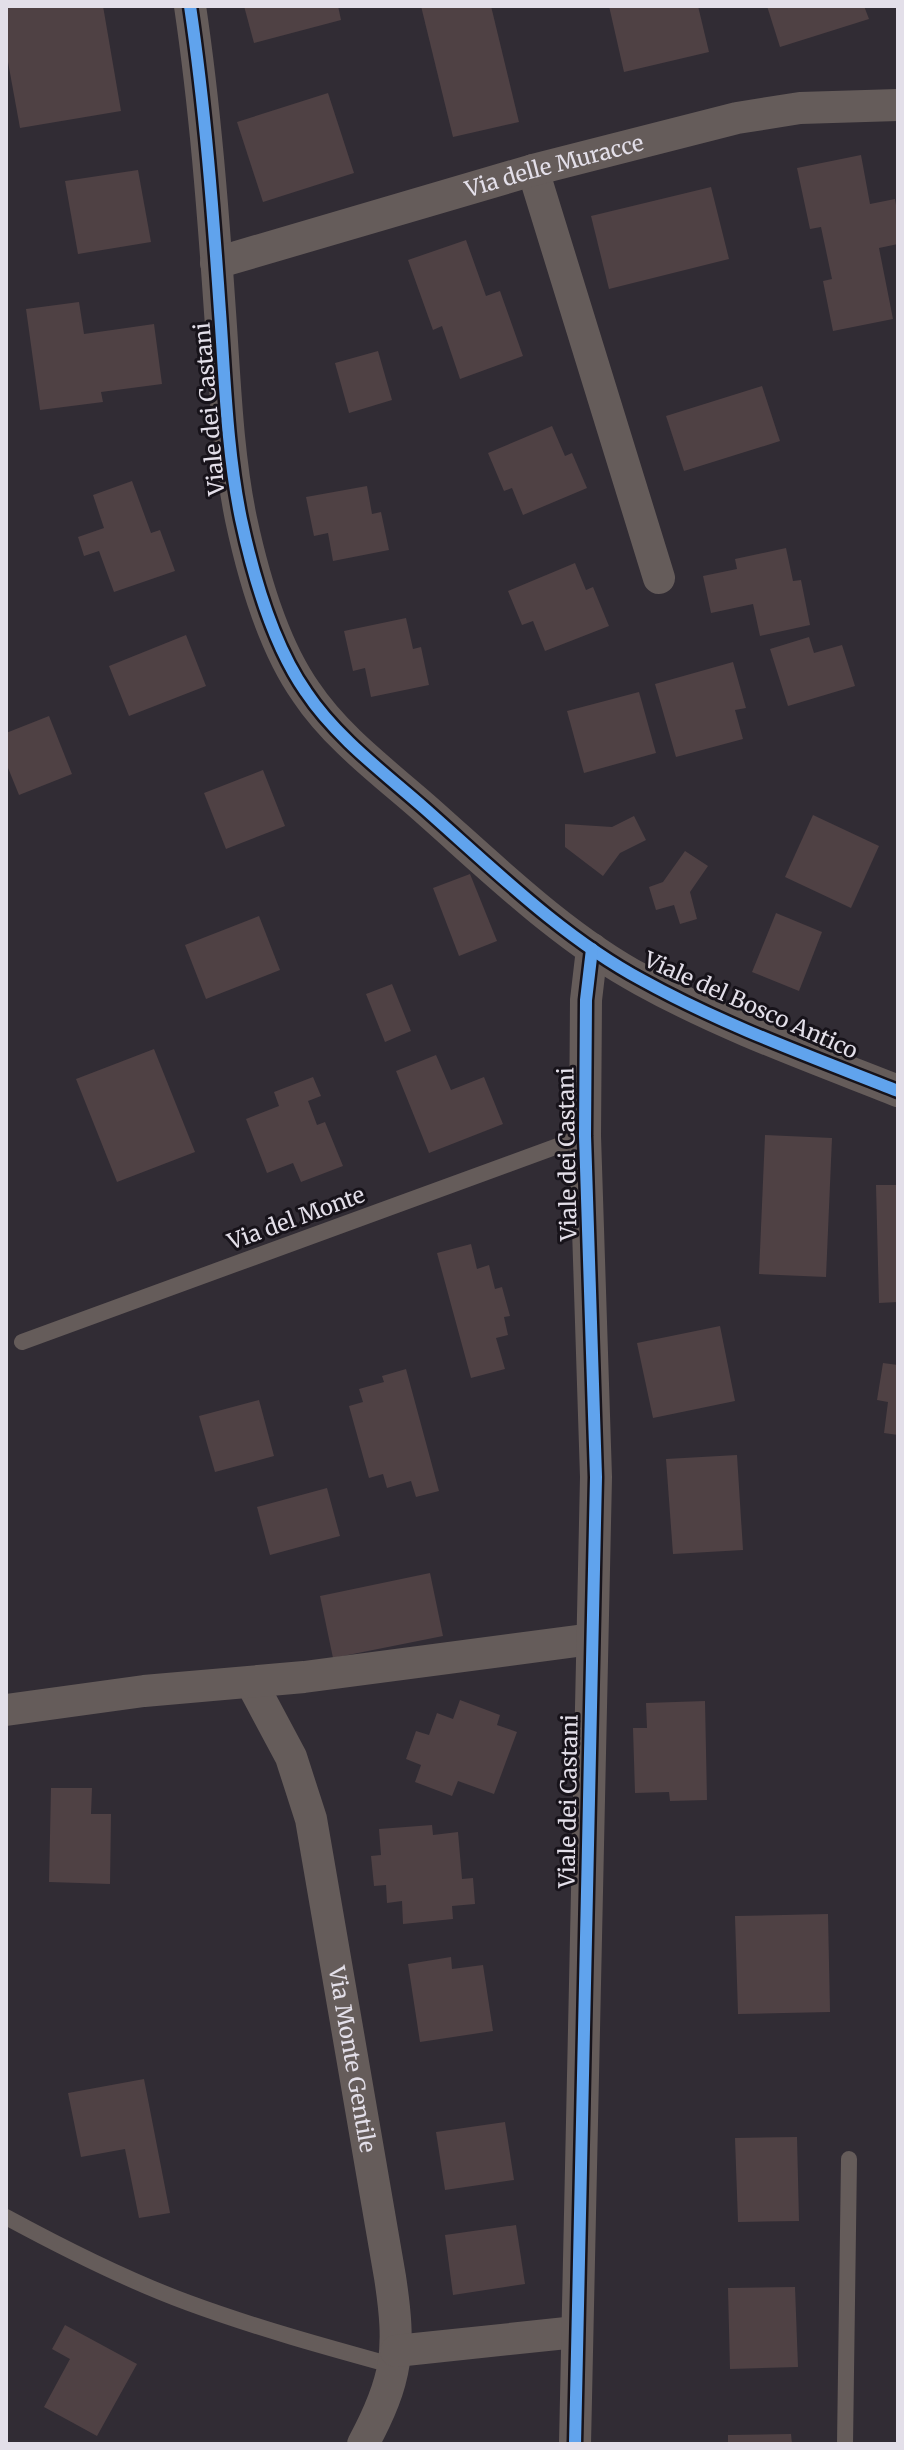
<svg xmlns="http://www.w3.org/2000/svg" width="904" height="2450" viewBox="0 0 904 2450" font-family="Merriweather,serif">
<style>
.building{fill:#4f4144}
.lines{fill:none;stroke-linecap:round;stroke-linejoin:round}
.lane{stroke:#655c5a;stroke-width:16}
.street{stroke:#655c5a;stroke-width:32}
.cycleway-casing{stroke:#17131a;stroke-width:17}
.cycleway{stroke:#60a3ed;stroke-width:12}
.labels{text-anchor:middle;stroke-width:6;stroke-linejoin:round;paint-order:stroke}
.street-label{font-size:22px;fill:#e3dfe9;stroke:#17131a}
</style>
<rect width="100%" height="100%" fill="#312c34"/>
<g class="building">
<path d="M6,6H103L121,111L20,128L6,51Z"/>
<path d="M244,6H338L341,20L254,43Z"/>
<path d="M421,6H491L519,122L453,137Z"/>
<path d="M609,6H698L709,52L624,72Z"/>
<path d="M767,6H864L869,19L780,47Z"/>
<path d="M328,93L354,173L263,202L237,122Z"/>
<path d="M861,155L870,204L895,199L898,217V244L879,248L893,319L833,331L823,281L832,279L821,227L810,229L797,168Z"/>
<path d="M138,170L151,242L78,254L65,181Z"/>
<path d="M711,187L729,259L609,289L591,216Z"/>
<path d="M466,240L486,296L500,291L523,356L460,379L442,326L433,330L408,260Z"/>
<path d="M79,302L84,334L154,324L162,384L101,392L103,402L40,410L26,309Z"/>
<path d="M378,351L392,400L349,413L335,363Z"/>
<path d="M762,386L780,441L684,471L666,416Z"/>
<path d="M552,426L565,456L572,453L587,488L523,515L512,488L504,491L488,453Z"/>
<path d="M132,481L151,533L160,530L175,571L114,592L99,551L84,556L78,537L104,528L93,495Z"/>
<path d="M367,486L372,514L381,512L389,550L333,561L328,533L314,536L306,497Z"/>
<path d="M786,548L793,581L801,580L810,625L760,636L753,604L711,613L703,576L737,569L735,559Z"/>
<path d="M575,563L586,590L593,587L609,626L545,651L533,621L522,625L508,591Z"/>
<path d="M406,618L413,649L421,647L429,685L371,697L365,668L353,671L344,631Z"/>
<path d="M186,635L206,686L129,716L109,666Z"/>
<path d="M809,637L814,653L842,645L855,686L788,706L770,649Z"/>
<path d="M733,662L746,708L735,710L743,739L676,757L655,684Z"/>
<path d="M639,692L656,753L584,773L567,711Z"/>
<path d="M49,716L72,774L19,795L6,763V733Z"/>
<path d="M263,770L285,826L226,849L204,793Z"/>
<path d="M813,815L879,846L851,908L785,877Z"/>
<path d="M634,816L646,840L620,853L603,876L565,847V824L612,827Z"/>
<path d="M685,851L708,866L690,892L697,919L680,924L674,905L656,910L649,887L663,882Z"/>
<path d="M470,874L497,941L459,956L433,888Z"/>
<path d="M776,913L822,932L799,991L752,972Z"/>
<path d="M259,916L280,970L206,999L185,945Z"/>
<path d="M392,984L411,1031L385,1042L366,994Z"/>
<path d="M154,1049L195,1152L117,1182L76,1079Z"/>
<path d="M436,1055L451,1090L484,1077L503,1124L429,1153L396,1071Z"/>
<path d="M313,1077L321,1096L308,1101L317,1125L325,1122L343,1166L301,1182L293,1163L267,1173L246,1119L279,1106L274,1092Z"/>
<path d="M765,1135L832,1138L826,1277L759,1274Z"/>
<path d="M876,1185H898V1302L879,1303Z"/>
<path d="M471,1244L477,1269L489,1265L495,1289L502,1287L510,1316L504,1317L508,1335L496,1338L505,1369L471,1378L437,1253Z"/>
<path d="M720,1326L735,1401L653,1418L637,1343Z"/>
<path d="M883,1363L898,1365V1435L884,1433L888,1402L877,1400Z"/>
<path d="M406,1369L439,1491L416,1497L411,1481L387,1488L383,1474L369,1478L349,1406L363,1402L359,1389L384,1382L382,1376Z"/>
<path d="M259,1400L274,1456L215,1472L199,1416Z"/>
<path d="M737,1455L743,1550L673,1554L666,1459Z"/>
<path d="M327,1488L340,1536L270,1555L257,1507Z"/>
<path d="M430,1573L443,1636L333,1658L320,1596Z"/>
<path d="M460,1700L500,1715L497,1725L517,1732L494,1794L458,1781L452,1796L415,1782L421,1765L406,1759L416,1731L429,1735L437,1713L453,1719Z"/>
<path d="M705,1701L707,1800L670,1801L669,1792L635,1793L633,1728H647L646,1703Z"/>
<path d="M51,1788H92L91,1814H111L110,1884L49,1882Z"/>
<path d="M432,1825L433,1835L458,1832L462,1879L473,1878L475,1904L452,1906L453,1919L403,1924L402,1901L387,1903L386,1885L374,1886L371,1856L381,1855L379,1829Z"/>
<path d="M828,1914L830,2012L738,2014L735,1916Z"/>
<path d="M451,1957L452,1969L483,1965L493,2031L420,2042L408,1964Z"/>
<path d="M144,2079L170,2213L139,2218L125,2149L81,2157L68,2093Z"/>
<path d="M505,2122L514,2180L445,2190L436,2132Z"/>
<path d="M797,2137L799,2221L738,2222L735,2138Z"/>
<path d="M516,2225L525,2284L453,2295L445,2235Z"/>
<path d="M795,2287L798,2367L730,2369L728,2288Z"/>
<path d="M65,2325L137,2364L97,2436L44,2407L70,2359L52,2349Z"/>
<path d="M791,2434L792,2444H728V2435Z"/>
</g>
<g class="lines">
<g class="lane">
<path d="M22,1342L585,1136"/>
<path d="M6,2217C65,2249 126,2280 189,2303C257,2328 326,2347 395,2366"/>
<path d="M845,2444L849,2159"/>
</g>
<g class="street">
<path d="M190,6C205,107 213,210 220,312C225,381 227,451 241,519C253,575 273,645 306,692C336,737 383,772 423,807C490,866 563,938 642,980C723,1025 812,1057 898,1091"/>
<path d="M533,170L659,578"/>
<path id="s1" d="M216,263L533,170L737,118L800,108L898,105"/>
<path id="s2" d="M251,1682L291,1757L311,1819L390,2277C401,2349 398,2379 363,2444"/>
<path d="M6,1710L144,1691L304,1677L592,1639"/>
<path d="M396,2351L576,2332"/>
<path d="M575,2444L596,1477L585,1136L586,1000L592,949"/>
</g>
<g class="cycleway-casing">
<g id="cycleway">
<path d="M190,6C205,107 213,210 220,312C225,381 227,451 241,519C253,575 273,645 306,692C336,737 383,772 423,807C490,866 563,938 642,980C723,1025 812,1057 898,1091"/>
<path d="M575,2444L596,1477L585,1136L586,1000L592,949"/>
</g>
</g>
<use href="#cycleway" class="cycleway"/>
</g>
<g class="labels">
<g class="street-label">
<text dy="8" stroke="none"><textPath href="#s1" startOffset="352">Via delle Muracce</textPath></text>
<text transform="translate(209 409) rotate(-95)" y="8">Viale dei Castani</text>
<text transform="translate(751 1005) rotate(24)" y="8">Viale del Bosco Antico</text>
<text transform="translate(567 1154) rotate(-91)" y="8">Viale dei Castani</text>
<text transform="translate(296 1218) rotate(-20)" y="8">Via del Monte</text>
<text transform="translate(568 1801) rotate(-89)" y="8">Viale dei Castani</text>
<text dy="8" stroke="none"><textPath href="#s2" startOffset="394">Via Monte Gentile</textPath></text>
</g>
</g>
<rect width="904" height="2450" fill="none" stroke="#e3dfe9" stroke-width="16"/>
</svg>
